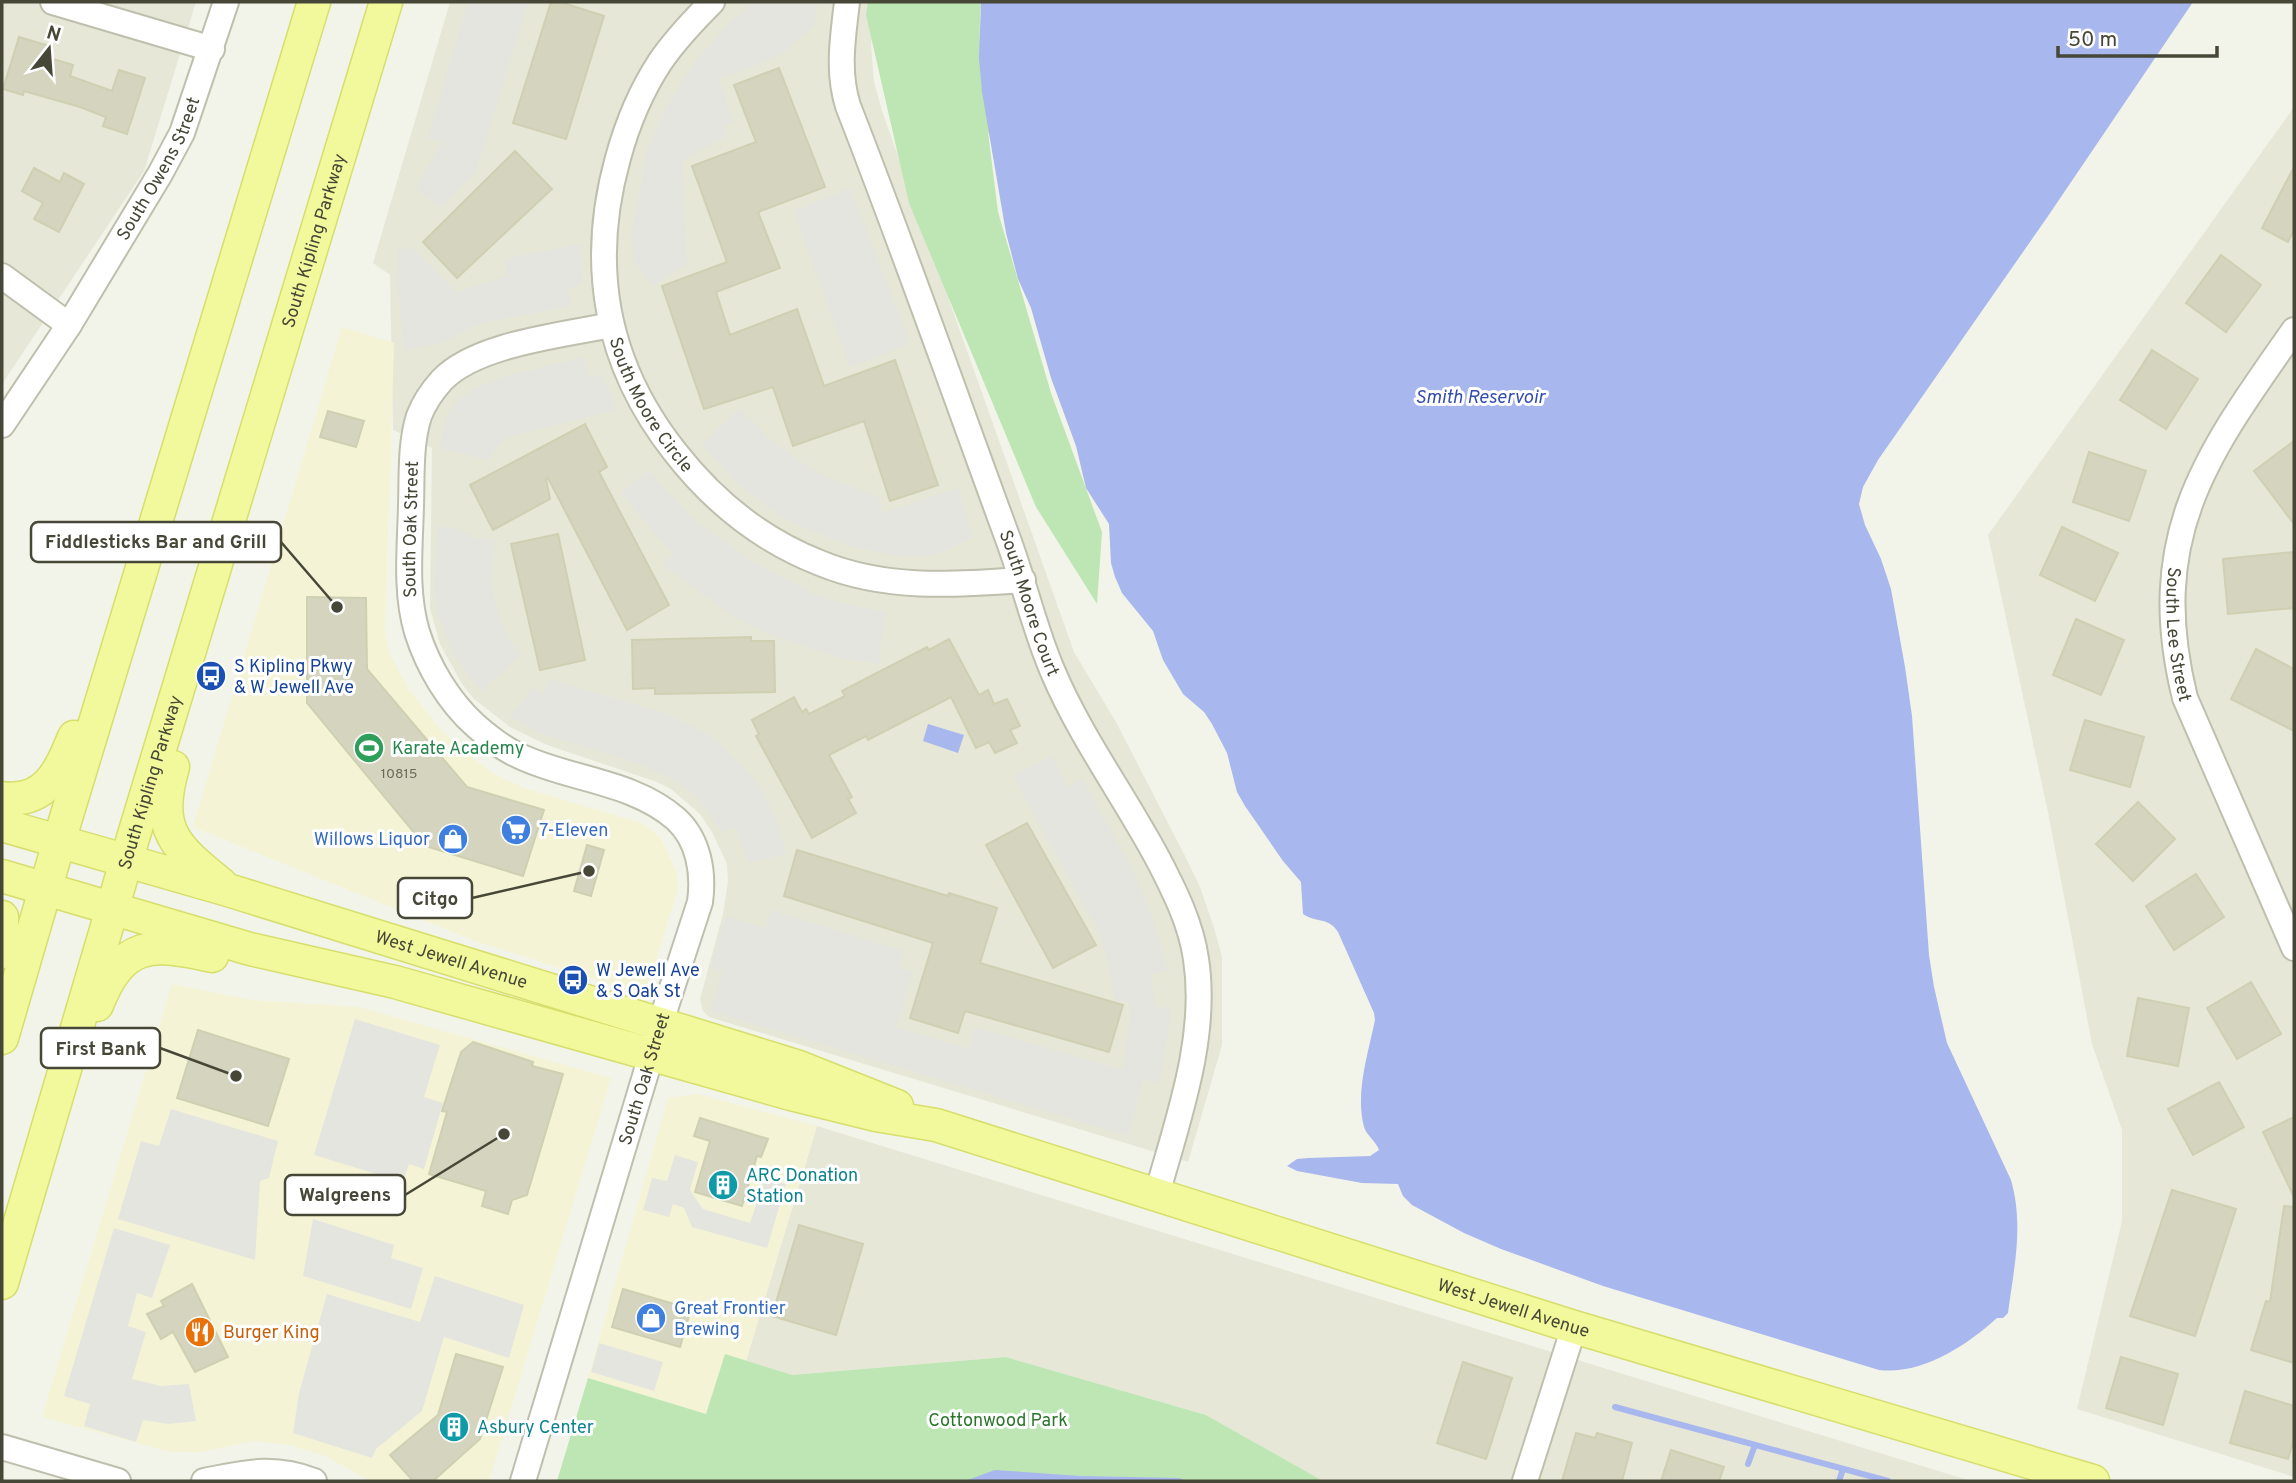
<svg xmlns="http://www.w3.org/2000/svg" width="2296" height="1483" viewBox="0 0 2296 1483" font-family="Overpass,sans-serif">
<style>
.residential{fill:#e6e7d7}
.commercial{fill:#f4f3d5}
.green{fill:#bde6b4}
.parking{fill:#e5e5e0}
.water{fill:#a8b7ed}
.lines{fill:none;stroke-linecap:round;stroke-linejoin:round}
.stream{stroke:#a8b7ed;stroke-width:6}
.building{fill:#d5d4bf;stroke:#cfcfb2;stroke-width:2}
.minor-casing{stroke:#bebfac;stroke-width:28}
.major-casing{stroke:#d6de6c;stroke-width:35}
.minor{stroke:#fff;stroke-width:24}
.major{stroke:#f2f99c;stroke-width:32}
.labels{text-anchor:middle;stroke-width:6;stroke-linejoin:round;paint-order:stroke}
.number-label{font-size:14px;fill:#6a6a59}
.street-label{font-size:18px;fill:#474737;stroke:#fff}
.transit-label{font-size:18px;fill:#164399;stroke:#fff;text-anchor:start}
.leisure-label{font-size:18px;fill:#27864d;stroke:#fff;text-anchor:start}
.shop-label{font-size:18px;fill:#366cbe;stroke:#fff;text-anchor:start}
.culture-label{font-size:18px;fill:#0d838f;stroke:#fff;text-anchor:start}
.food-label{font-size:18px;fill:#c56008;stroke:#fff;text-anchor:start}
.park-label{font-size:18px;fill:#2e762d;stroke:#fff}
.water-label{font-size:19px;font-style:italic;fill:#354eae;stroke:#fff}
.leader{fill:none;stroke:#474737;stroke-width:2.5}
.callout-dot{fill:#474737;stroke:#fff;stroke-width:2.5}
.callout{fill:#fff;stroke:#474737;stroke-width:2.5}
.callout-label{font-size:19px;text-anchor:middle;font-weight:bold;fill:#474737}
</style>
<rect width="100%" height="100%" fill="#f3f4e9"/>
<g class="residential">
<path d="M2,2H196L144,171L2,384Z"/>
<path d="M450,2H875L871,45L874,82L882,111L1074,652L1116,722L1185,856L1200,887L1214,928L1222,957V1045L1188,1162L709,1017L703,1011L700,999L723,914L728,882L727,864L712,832L700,814L671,789L657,782L547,745L510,727L474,699L462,684L440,644L430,609L432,448L393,430L390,275L373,263Z"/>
<path d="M2294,107V1477L2077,1409L2122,1221V1130L2092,1044L2048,812L1988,535Z"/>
<path d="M817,1126L1971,1481H1323L1206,1415L1006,1357L792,1375L746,1361Z"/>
</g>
<g class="commercial">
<path d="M342,327L394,343L385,632L390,654L409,690L443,732L458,747L494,774L524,788L641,823L651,829L661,839L676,871L678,889L649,983L640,988L628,990L475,941L193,827Z"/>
<path d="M172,984L252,1000L359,1007L611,1078L489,1481H370L325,1456L289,1445L254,1441L201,1452H170L42,1417Z"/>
<path d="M697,1094L817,1126L746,1361L725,1355L706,1415L588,1378L668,1098Z"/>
</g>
<g class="green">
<path d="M868,2H981C977,50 983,94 992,142L988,132L998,212L1051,393L1102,532L1097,604L1036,507L909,203L866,15Z"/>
<path d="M725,1354L792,1375L1006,1357L1206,1415L1323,1481H557L588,1378L706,1414Z"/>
</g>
<g class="parking">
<path d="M468,2H528L476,171L441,208L416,188L442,142L428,138Z"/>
<path d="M754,2H818L814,25L781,55L719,79L734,122L723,127L727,135L682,161L687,264L653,286L634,261L632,232L647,150L666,109L692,66L725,27Z"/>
<path d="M850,188L910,344L850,367L794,211Z"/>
<path d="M580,244L582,285L568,288L571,306L493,321L472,327L442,343L404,350L397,281L398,248L414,249L456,292L507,276L505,259Z"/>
<path d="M584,357L588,377L602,375L617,410L515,435L499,443L489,460L440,448L442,432L449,412L455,403L473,389L504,377Z"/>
<path d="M740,408L768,438L799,461L818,473L878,497L883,513L958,488L973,537L936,555L902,557L850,546L802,527L777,514L737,483L702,444Z"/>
<path d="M649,471L692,518L750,560L816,595L858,607L886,611L880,647V664L843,659L773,636L734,617L668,569L663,565L674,553L654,533L621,492Z"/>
<path d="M438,527L458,528L473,538L495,539L492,578L495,604L507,637L521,654L482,691L454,656L437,612L434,588Z"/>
<path d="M548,679L667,714L701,730L717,741L749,773L760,787L777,820L786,854L749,863L736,828L721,832L707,809L686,788L674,780L637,763L537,732L510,716L533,688L544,694Z"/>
<path d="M1052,756L1068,787L1082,779L1131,867L1151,913L1168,971L1152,974L1154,1007L1170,1008V1021L1159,1083L1143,1080L1128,1136L711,1011L723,972L710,967L726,916L765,928L771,910L903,951L898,967L913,972L896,1027L970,1049L975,1027L1123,1070L1129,1029L1130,1002L1115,1001L1110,970L1098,930L1013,776Z"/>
<path d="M355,1019L440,1045L424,1097L443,1103L424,1169L409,1164L403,1182L314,1155Z"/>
<path d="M171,1109L278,1141L269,1178L260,1181L255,1260L118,1219L141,1141L159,1146Z"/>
<path d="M675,1155L698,1162L690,1190L703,1209L750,1223L765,1178L786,1184L767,1248L692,1227L684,1208L673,1204L669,1217L643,1210L652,1178L667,1181Z"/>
<path d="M313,1219L394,1245L391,1258L423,1268L411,1309L303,1276Z"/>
<path d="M114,1228L170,1245L152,1298L137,1293L128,1326L146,1332L132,1379L161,1386L189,1384L196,1421L168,1424L143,1420L136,1442L84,1426L90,1404L64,1396Z"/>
<path d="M435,1276L524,1305L509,1358L444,1337L422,1411L376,1449L372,1458L293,1433L299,1393L327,1294L420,1322Z"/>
<path d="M599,1343L663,1362L654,1391L591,1372Z"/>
</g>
<g class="water">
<path d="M981,2H2193L2046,219L1878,460L1863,487L1859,504L1865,525L1881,559L1891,589L1905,667L1912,716L1929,955L1934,987L1947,1043L2011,1180C2024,1226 2014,1267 2008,1313L2003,1318H1997C1966,1346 1922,1375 1879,1370L1603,1286L1501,1249L1464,1233L1412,1205L1403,1196L1398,1184L1362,1183L1297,1171L1287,1166L1297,1159L1308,1158L1370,1156L1379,1150C1376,1141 1367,1136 1364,1127C1355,1093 1368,1054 1375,1020L1374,1013L1338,932C1329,917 1316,923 1303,914L1301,882L1283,861L1245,806L1237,792L1227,753L1212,724L1204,712L1183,694L1163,660L1153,631L1122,593L1115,577L1111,563L1109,524L1086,488L1076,446L1051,378L1031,308L1018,279L1006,233L982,92L979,58Z"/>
<path d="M928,724L964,735L958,753L923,741Z"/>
<path d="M995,1470L1080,1476L1179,1478L1187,1481H965Z"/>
</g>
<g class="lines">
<g class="stream">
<path d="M1615,1407L1888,1481"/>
<path d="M1748,1464L1755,1445"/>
<path d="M1839,1481L1843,1469"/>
</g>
</g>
<g class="building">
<path d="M551,2H560L604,16L566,139L513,123Z"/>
<path d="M19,37L46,45L43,56L73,65L70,76L112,91L119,70L145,78L127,134L103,126L106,117L80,107L24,91L23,95L3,89Z"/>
<path d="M779,68L825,187L758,212L780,268L716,292L730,335L797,309L824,386L895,360L938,485L890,501L864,421L793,446L773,387L704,409L662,286L727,262L692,166L756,142L734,85Z"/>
<path d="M515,151L552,189L457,278L423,242Z"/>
<path d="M2294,167V230L2288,242L2262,228Z"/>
<path d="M34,168L60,182L64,173L84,184L59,232L34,219L43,203L22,191Z"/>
<path d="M2221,255L2261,285L2226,332L2186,303Z"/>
<path d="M2152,350L2198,379L2166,429L2120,400Z"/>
<path d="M328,411L364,421L356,447L320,437Z"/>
<path d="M585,424L607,467L599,472L669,605L627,630L548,478L546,479L550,499L493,530L470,485Z"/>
<path d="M2294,441V524L2254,471Z"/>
<path d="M2089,452L2146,471L2129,521L2073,502Z"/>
<path d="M2062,527L2118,553L2095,601L2040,575Z"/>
<path d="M558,534L585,660L540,670L511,544Z"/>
<path d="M2294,552V608L2228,614L2223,559Z"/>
<path d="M307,597L366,598L367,669L467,787L544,810L523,876L425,846L307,703Z"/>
<path d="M2076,619L2124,640L2101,695L2053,675Z"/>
<path d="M751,637V641H774L775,692L655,694V688L633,689L632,640Z"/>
<path d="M949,639L979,695L988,690L994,704L1007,699L1020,726L1010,730L1017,743L995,753L989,742L976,748L951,697L868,740L866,736L829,755L852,797L848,799L856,813L812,838L756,736L759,734L752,720L794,697L802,712L806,709L809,714L845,696L842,691L927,647L929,650Z"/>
<path d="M2256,649L2294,669V731L2231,699Z"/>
<path d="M2085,720L2144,737L2130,787L2070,770Z"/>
<path d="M2138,802L2175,839L2133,881L2096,844Z"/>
<path d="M1027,823L1096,945L1053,968L986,845Z"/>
<path d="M587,845L604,850L591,896L574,891Z"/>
<path d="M797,850L948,896L949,893L997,908L980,963L1123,1005L1109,1052L965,1011L958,1033L910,1018L933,943L784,896Z"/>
<path d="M2196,874L2224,917L2174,950L2146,906Z"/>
<path d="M2251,982L2281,1034L2237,1059L2207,1008Z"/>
<path d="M2138,998L2189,1008L2178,1066L2127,1056Z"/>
<path d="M198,1030L289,1059L268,1126L177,1098Z"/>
<path d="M473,1042L533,1062L532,1066L563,1074L527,1195L512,1200L508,1214L482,1206L486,1191L429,1174L447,1112L442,1111L461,1052Z"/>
<path d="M2219,1082L2244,1127L2193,1155L2168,1109Z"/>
<path d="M2294,1117V1197L2263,1132Z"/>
<path d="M700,1118L768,1139L761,1157L757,1156L742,1206L695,1192L710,1141L694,1136Z"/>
<path d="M2172,1190L2236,1209L2195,1336L2130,1316Z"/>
<path d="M2284,1206L2294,1207V1363L2251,1350L2266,1301L2270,1302Z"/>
<path d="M799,1225L863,1244L836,1335L772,1316Z"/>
<path d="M192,1284L228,1357L195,1372L173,1332L161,1339L147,1314L164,1306L161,1301Z"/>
<path d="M623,1289L691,1309L680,1347L612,1327Z"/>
<path d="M456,1354L503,1367L480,1439L433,1481H413L390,1455L438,1415Z"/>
<path d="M2121,1357L2178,1374L2163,1425L2106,1408Z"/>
<path d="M1463,1362L1512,1378L1486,1459L1437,1443Z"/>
<path d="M2245,1391L2294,1406V1439L2288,1459L2230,1443Z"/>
<path d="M1576,1433L1595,1438L1597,1433L1632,1443L1622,1481H1562Z"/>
<path d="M1671,1450L1724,1467L1719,1481H1661Z"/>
</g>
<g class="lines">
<g class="minor-casing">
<g id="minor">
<path d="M53,2L212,49"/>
<path id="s1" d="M712,2C693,21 675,40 660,62C641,91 627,125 618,158C588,265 606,365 675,452C714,502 761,540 820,563C885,590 954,585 1023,580"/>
<path id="s2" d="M847,2C843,37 837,71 848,106C904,249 955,395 1008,539C1024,582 1035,631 1053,672C1081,738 1125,797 1159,861C1175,892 1191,924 1196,959C1208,1037 1178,1119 1157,1194"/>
<path d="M2,276L69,325"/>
<path id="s3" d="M2294,330C2206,455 2145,536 2185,698L2294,948"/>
<path id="s4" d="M2,425L69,325L160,174L182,133L226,2"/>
<path d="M2,1447L118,1481"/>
<path d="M204,1481C244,1473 273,1465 314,1481"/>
<path id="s5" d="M523,1481L667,1003L700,902C704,873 699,840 676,819C634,782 573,780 524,758C506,751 491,739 476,726C449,702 428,667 417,632C405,592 410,547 411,506C412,476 410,444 419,416C424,403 433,390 442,380C476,344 563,335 611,325"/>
<path d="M1525,1481L1574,1327"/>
</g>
</g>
<g class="major-casing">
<g id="major">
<path d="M173,767C155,830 174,846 221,884"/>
<path d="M2,798C46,804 60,771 74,737"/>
<path id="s6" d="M2,825L228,890L799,1067L897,1106"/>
<path id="s7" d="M2,876L250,949L395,982L791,1094L876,1115L936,1125L1574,1327L2093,1481"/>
<path d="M2,917V952"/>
<path d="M97,1005C122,941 152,942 212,956"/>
<path d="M2,1038L66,818L314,2"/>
<path id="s8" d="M2,1283L133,838L386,2"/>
</g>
</g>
<use href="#minor" class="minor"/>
<use href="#major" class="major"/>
</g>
<defs>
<g id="bus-disc" transform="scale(1.575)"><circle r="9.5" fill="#1a4fb4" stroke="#fff"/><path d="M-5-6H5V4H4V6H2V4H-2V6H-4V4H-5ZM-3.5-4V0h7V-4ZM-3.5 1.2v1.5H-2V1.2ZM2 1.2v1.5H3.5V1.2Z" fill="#fff"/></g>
<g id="stadium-disc" transform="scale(1.575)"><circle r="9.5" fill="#2e9e5b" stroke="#fff"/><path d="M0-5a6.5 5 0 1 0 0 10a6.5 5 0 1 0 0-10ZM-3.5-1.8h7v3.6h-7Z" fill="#fff"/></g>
<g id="supermarket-disc" transform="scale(1.575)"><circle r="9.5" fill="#3f7fe0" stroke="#fff"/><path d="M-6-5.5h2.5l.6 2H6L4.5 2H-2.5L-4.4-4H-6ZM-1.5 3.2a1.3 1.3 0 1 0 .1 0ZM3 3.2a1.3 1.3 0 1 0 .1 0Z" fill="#fff"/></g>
<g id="shop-disc" transform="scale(1.575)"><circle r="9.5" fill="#3f7fe0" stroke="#fff"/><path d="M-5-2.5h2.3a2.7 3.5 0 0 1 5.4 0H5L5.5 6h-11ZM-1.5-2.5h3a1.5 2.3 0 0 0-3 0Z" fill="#fff"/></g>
<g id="building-disc" transform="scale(1.575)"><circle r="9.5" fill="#0f9aa8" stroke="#fff"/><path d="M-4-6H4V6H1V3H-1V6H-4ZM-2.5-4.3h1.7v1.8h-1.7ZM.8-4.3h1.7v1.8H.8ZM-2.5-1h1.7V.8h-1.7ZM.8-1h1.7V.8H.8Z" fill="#fff"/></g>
<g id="restaurant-disc" transform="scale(1.575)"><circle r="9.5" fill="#e8710a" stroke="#fff"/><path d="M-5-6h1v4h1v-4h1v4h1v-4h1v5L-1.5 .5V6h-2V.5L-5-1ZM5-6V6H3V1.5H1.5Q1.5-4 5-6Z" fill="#fff"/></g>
</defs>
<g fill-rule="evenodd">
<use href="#bus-disc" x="211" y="676"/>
<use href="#stadium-disc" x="369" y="748"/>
<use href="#supermarket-disc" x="516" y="830"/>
<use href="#shop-disc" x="453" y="839"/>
<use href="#bus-disc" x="573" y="980"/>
<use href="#building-disc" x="723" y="1185"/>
<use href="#shop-disc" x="651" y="1318"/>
<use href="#restaurant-disc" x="200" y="1332"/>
<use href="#building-disc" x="454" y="1427"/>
</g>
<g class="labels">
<g class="number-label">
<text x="399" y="778">10815</text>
</g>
<g class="street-label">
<text dy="6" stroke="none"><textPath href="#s4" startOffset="301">South Owens Street</textPath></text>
<text dy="6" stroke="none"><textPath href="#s8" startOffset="1088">South Kipling Parkway</textPath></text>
<text dy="6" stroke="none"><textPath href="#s1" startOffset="443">South Moore Circle</textPath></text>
<text dy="6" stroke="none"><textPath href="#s5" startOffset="1134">South Oak Street</textPath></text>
<text dy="6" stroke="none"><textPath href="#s2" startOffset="634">South Moore Court</textPath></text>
<text dy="6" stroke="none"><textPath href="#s3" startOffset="336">South Lee Street</textPath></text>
<text dy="6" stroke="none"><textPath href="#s8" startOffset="522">South Kipling Parkway</textPath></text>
<text dy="6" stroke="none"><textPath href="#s6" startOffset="469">West Jewell Avenue</textPath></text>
<text dy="6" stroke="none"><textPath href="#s5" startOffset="420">South Oak Street</textPath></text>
<text dy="6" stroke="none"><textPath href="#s7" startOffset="1573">West Jewell Avenue</textPath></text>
</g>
<g class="transit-label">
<text x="234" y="672">S Kipling Pkwy<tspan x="234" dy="21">&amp; W Jewell Ave</tspan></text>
<text x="596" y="976">W Jewell Ave<tspan x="596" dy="21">&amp; S Oak St</tspan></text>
</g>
<g class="leisure-label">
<text x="392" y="754">Karate Academy</text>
</g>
<g class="shop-label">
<text x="539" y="836">7-Eleven</text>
<text x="430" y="845" text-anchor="end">Willows Liquor</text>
<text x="674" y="1314">Great Frontier<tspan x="674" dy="21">Brewing</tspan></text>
</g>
<g class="culture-label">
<text x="746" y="1181">ARC Donation<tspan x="746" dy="21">Station</tspan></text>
<text x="477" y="1433">Asbury Center</text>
</g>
<g class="food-label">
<text x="223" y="1338">Burger King</text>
</g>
<g class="park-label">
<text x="998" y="1426">Cottonwood Park</text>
</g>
<g class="water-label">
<text x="1480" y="403">Smith Reservoir</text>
</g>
</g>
<path class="leader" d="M337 607L281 542M589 871L472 898M236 1076L160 1048M504 1134L405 1195"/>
<g class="callout-dot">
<circle cx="337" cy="607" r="7"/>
<circle cx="589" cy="871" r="7"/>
<circle cx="236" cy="1076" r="7"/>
<circle cx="504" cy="1134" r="7"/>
</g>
<g class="callout">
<rect x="31" y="522" width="250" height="40" rx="7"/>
<rect x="398" y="878" width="74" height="40" rx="7"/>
<rect x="41" y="1028" width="119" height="40" rx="7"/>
<rect x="285" y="1175" width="120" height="40" rx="7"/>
</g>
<g class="callout-label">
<text x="156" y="548">Fiddlesticks Bar and Grill</text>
<text x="435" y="905">Citgo</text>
<text x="101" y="1055">First Bank</text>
<text x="345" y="1201">Walgreens</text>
</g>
<rect width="2296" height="1483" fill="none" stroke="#474737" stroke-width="7"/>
<g transform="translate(49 49) rotate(17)" stroke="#ffffff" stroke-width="5" paint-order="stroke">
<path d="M0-5L12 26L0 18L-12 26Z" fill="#474737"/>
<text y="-10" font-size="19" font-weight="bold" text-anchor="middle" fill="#474737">N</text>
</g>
<path d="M2058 46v10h159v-10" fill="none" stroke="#474737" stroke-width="3.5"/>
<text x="2068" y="46" font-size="21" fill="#474737" stroke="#ffffff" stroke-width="5" paint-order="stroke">50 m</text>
</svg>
